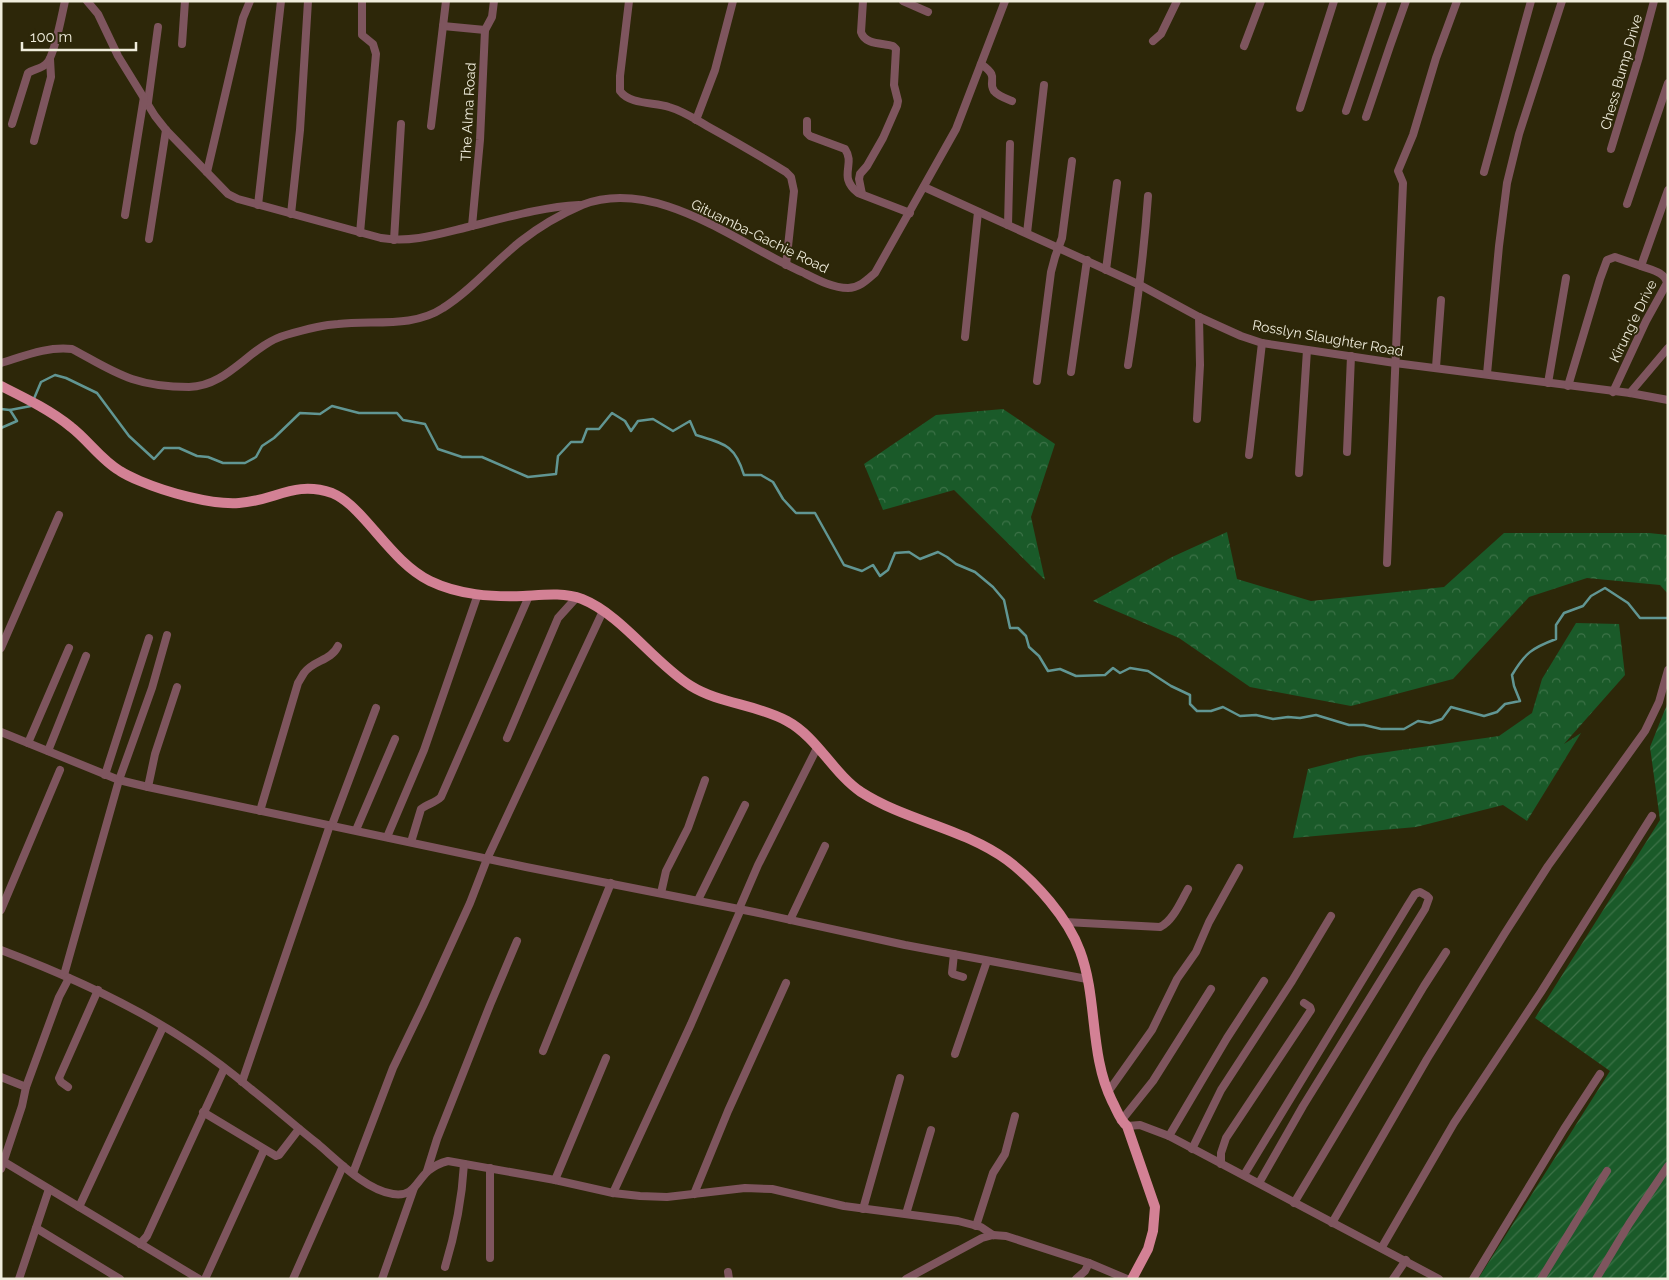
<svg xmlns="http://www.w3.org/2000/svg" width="1669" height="1280" viewBox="0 0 1669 1280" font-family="Raleway,sans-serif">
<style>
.forest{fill:url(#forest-crowns)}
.garden{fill:url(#garden-furrows)}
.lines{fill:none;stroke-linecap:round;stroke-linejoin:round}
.stream{stroke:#619693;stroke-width:2.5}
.minor{stroke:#7e555e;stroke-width:8}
.major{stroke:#d38195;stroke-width:10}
.labels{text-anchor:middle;stroke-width:4;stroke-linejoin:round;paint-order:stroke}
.street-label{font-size:14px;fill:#f0eddc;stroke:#2d2709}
</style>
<defs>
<pattern id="forest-crowns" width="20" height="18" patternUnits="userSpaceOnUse" patternTransform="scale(1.25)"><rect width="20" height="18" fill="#1a5a29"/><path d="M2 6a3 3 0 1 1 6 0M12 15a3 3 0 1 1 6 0" fill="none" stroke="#3c7247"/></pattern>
<pattern id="garden-furrows" width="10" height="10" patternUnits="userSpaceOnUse" patternTransform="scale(1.25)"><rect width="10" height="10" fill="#1a5a29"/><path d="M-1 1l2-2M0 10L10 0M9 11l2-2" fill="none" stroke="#3c7247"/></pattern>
</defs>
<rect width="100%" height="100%" fill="#2d2709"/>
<g class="forest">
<path d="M1003,409L1055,444L1031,517L1045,580L954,490L883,510L864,464L936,415Z"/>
<path d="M1227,532L1237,579L1311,601L1444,587L1504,533H1649L1668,535V594L1660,585L1587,578L1529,597L1453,679L1351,706L1250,687L1179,638L1093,601L1172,557Z"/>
<path d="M1576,623L1619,624L1625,675L1564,744L1581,733L1527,821L1503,805L1416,827L1293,838L1308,769L1359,756L1499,736L1532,713L1542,679Z"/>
</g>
<path class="garden" d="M1668,702V1279H1478L1610,1071L1535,1018L1660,820L1650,747Z"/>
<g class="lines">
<g class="stream">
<path d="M33,401L41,382L55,375L66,378L97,393L129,436L154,459L164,448H179L197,456L208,457L223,463H245L256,457L262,446L274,438L300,413L320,414L332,406L359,413H397L403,420L425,424L438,449L462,457H482L528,477L556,474L558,456L571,442H582L587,429H599L612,413L625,421L631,431L638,421L653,419L673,431L690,421L696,435C725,444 735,445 744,475H761L773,482L783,499L796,513H815L844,565L862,571L873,565L880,576L888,570L895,553L909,552L920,559L938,552L947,557L956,564L975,572L993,587L1004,600L1010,628H1018L1026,636L1029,647L1039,656L1048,671L1060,669L1076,676L1105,675L1113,668L1120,673L1130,668L1148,671L1171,686L1190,695V704L1197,711H1211L1223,707L1240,716L1256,715L1273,719L1288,717L1300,718L1316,715L1349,725H1364L1381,729H1404L1418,721L1430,723L1442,719L1451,707L1484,716L1497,712L1505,704L1520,701L1514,686L1512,675C1525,653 1532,648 1556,639V625L1564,613L1583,606L1591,596L1605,588L1628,603L1640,618H1668"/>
<path d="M1,409L10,410"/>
<path d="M1,428L17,421L10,410L31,406"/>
</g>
<g class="minor">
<path d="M87,1L98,14L118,56L155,116L166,130L228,194L238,199L381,238C411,243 439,234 468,227C505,218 541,207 579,205"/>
<path d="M629,1L620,76V91C630,105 654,102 669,107C683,111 695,119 707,126C734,141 760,156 786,172L791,177L794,191L786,265"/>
<path d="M903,1L928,12"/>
<path d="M443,26L485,30"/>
<path d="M1153,41L1161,34L1177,1"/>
<path d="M182,44L185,1"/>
<path d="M1244,46L1261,1"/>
<path d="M981,64C1001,78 987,80 994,91C998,96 1007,99 1012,101"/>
<path d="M148,102L158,27"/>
<path d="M1300,108L1334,1"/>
<path d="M1346,111L1383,1"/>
<path d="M1366,117L1390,46L1406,1"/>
<path d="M696,120L715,70L733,1"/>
<path d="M807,121V133L810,136L845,149C856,165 837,176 858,193L910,213"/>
<path d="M12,124L28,73C34,69 41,69 46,64C54,58 62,14 65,1"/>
<path d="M431,126L446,1"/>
<path d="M34,141L51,77L50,59"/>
<path d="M1611,149L1639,57L1654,1"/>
<path d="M207,172L243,18L250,1"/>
<path d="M1484,172L1531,1"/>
<path d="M924,187L1140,285L1199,317L1241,336L1262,343L1395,363L1630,393L1668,400"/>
<path d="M862,194L859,179L860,174L867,166L883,138L897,106L898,101L894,85L896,49L893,46C882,43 865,45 861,32L863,1"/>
<path d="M1627,204L1668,83"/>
<path d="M258,205L281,1"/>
<path d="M291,214L300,130L308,1"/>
<path d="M125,215L144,97"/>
<path d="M1008,225L1010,144"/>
<path d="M472,226L480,140L485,30L492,17L494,1"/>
<path d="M360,233L376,54L373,44L362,35V1"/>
<path d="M1027,233L1044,85"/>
<path d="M149,239L166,130"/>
<path d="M394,240L401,124"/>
<path d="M1106,270L1117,183"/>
<path d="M965,337L978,212"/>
<path d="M1,363C24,356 48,346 72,349C91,359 111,372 132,379C150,385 170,387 189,387C229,386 250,345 286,335C303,330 321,325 338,324C373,320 413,328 443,308C472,290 494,262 521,241C539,227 561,214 582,205C656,176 738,244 802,272C816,279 832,288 848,288C859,288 867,280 875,273L956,129L1005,1"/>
<path d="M1128,365C1137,308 1144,253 1148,196"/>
<path d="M1436,367L1441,300"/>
<path d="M1071,372L1087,260"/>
<path d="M1487,374L1499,246L1507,183L1519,134L1562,1"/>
<path d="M1037,381L1051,272L1055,257L1062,238L1072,161"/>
<path d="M1548,383L1566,278"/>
<path d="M1568,386L1600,279L1607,260L1615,257L1641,266"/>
<path d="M1613,392L1646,321L1667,283C1665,272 1651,270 1641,266L1668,190"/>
<path d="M1630,393L1668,348"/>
<path d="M1197,419L1200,365L1199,317"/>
<path d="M1347,452L1351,356"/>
<path d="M1249,455L1262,343"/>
<path d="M1299,473L1307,350"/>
<path d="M1387,563L1403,183L1398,171L1413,135L1436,58L1457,1"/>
<path d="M1,648L59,515"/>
<path d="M1,732L119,780L148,787L526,867L754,912L905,945L1087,979"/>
<path d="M507,738L558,618L577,597"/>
<path d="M28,743L69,648"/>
<path d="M48,751L86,656"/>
<path d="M105,775L149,638"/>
<path d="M148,787L155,754L177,687"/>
<path d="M260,811L298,683C300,680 302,676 304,673C313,660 331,661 338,646"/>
<path d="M332,825L376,708"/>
<path d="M356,830L395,739"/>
<path d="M387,837L424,750L478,594"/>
<path d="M411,842L421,809C427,804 435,803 441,797L529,596"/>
<path d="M661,893L666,871L688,828L705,780"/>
<path d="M698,900L745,805"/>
<path d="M739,909L758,865L817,748"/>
<path d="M1,910L60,770"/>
<path d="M790,920L825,846"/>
<path d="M1065,922L1160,927C1173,921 1181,901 1188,889"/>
<path d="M1,950C67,975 132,1004 190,1043C211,1057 232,1073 251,1089C274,1107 295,1126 318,1144C338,1161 366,1190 393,1194C414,1197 415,1183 428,1171C434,1166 440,1163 448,1161L555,1180L613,1193L640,1196L667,1197L745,1188L772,1189L844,1206L958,1221L981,1227L993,1235"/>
<path d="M954,954L952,973L953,974L963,977"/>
<path d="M64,975L119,780L152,688L167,635"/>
<path d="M543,1051L611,883"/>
<path d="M955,1054L987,961"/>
<path d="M1,1077L26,1087"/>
<path d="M242,1082L330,825"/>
<path d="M68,1087L61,1082L59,1078L98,990"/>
<path d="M1108,1092L1152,1030L1177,979L1196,952L1209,922L1239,868"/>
<path d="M203,1112L276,1156L279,1155L299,1129"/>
<path d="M1121,1121L1153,1081L1211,989"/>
<path d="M1127,1126L1140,1125L1169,1136L1439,1279"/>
<path d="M1169,1136L1227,1038L1264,981"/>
<path d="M1192,1149L1221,1090L1292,981L1331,916"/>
<path d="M1,1160L199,1279"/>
<path d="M1221,1164V1153L1226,1138L1311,1010L1310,1007L1304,1003"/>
<path d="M1,1169L22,1106L26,1087L59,997L69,978"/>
<path d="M427,1171L437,1139L490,1005L517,941"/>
<path d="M353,1173L393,1068L423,1006L470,903L487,859L603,611"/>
<path d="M1244,1175L1408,905L1415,894L1420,892L1427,896L1429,898L1425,909L1303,1106L1259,1183"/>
<path d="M555,1180L606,1058"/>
<path d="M613,1193L691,1024L741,909"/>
<path d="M694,1194L728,1111L786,983"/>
<path d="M1294,1203L1424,986L1446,952"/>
<path d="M79,1207L163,1027"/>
<path d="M863,1209L900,1078"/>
<path d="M906,1214L931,1130"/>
<path d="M1332,1223L1427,1059L1505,933L1548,866L1645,731L1659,702L1668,670"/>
<path d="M976,1226L993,1173L1005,1154L1015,1116"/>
<path d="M36,1228L120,1279"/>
<path d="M140,1244L147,1236L224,1069"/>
<path d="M1382,1247L1454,1123L1541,992L1652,816"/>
<path d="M490,1258V1168"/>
<path d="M445,1267C455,1234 462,1199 464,1164"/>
<path d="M728,1272L729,1279"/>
<path d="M19,1279L49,1189"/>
<path d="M205,1279L264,1150"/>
<path d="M293,1279L343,1166"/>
<path d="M382,1279L414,1188"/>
<path d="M906,1279L982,1238L993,1235L1006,1236L1089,1263L1127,1279"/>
<path d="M1076,1279L1085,1271L1089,1263"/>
<path d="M1393,1279L1406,1260"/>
<path d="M1473,1279L1564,1129L1600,1074"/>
<path d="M1541,1279L1607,1171"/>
<path d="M1596,1279L1629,1224L1668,1166"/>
</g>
<path class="major" d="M1,386C25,398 50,410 71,427C88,440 101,460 120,471C126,475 133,478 140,481C166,492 211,505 239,503C275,501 294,480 332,493C346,499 356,510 366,521C385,542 404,568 430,581C459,595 491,597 523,596C542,595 563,592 582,599C622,615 653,662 691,686C720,704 756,704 787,721C817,737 833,773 861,792C906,821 963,828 1007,860C1035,881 1068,918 1080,951C1098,999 1089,1054 1112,1101C1117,1110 1119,1119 1127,1126L1155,1207L1153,1231L1148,1249L1132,1279"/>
</g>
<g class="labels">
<g class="street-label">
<text transform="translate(1621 72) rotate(-74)" y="5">Chess Bump Drive</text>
<text transform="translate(468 112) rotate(-87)" y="5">The Alma Road</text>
<text transform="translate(760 236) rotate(26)" y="5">Gituamba-Gachie Road</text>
<text transform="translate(1633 321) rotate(-64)" y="5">Kirung'e Drive</text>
<text transform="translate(1328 338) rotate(10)" y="5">Rosslyn Slaughter Road</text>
</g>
</g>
<rect width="1669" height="1280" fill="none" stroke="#f0eddc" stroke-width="5"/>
<path d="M22 42v8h114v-8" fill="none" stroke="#f0eddc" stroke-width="2.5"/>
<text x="30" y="42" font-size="15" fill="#f0eddc" stroke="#2d2709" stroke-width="4" paint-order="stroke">100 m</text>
</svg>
